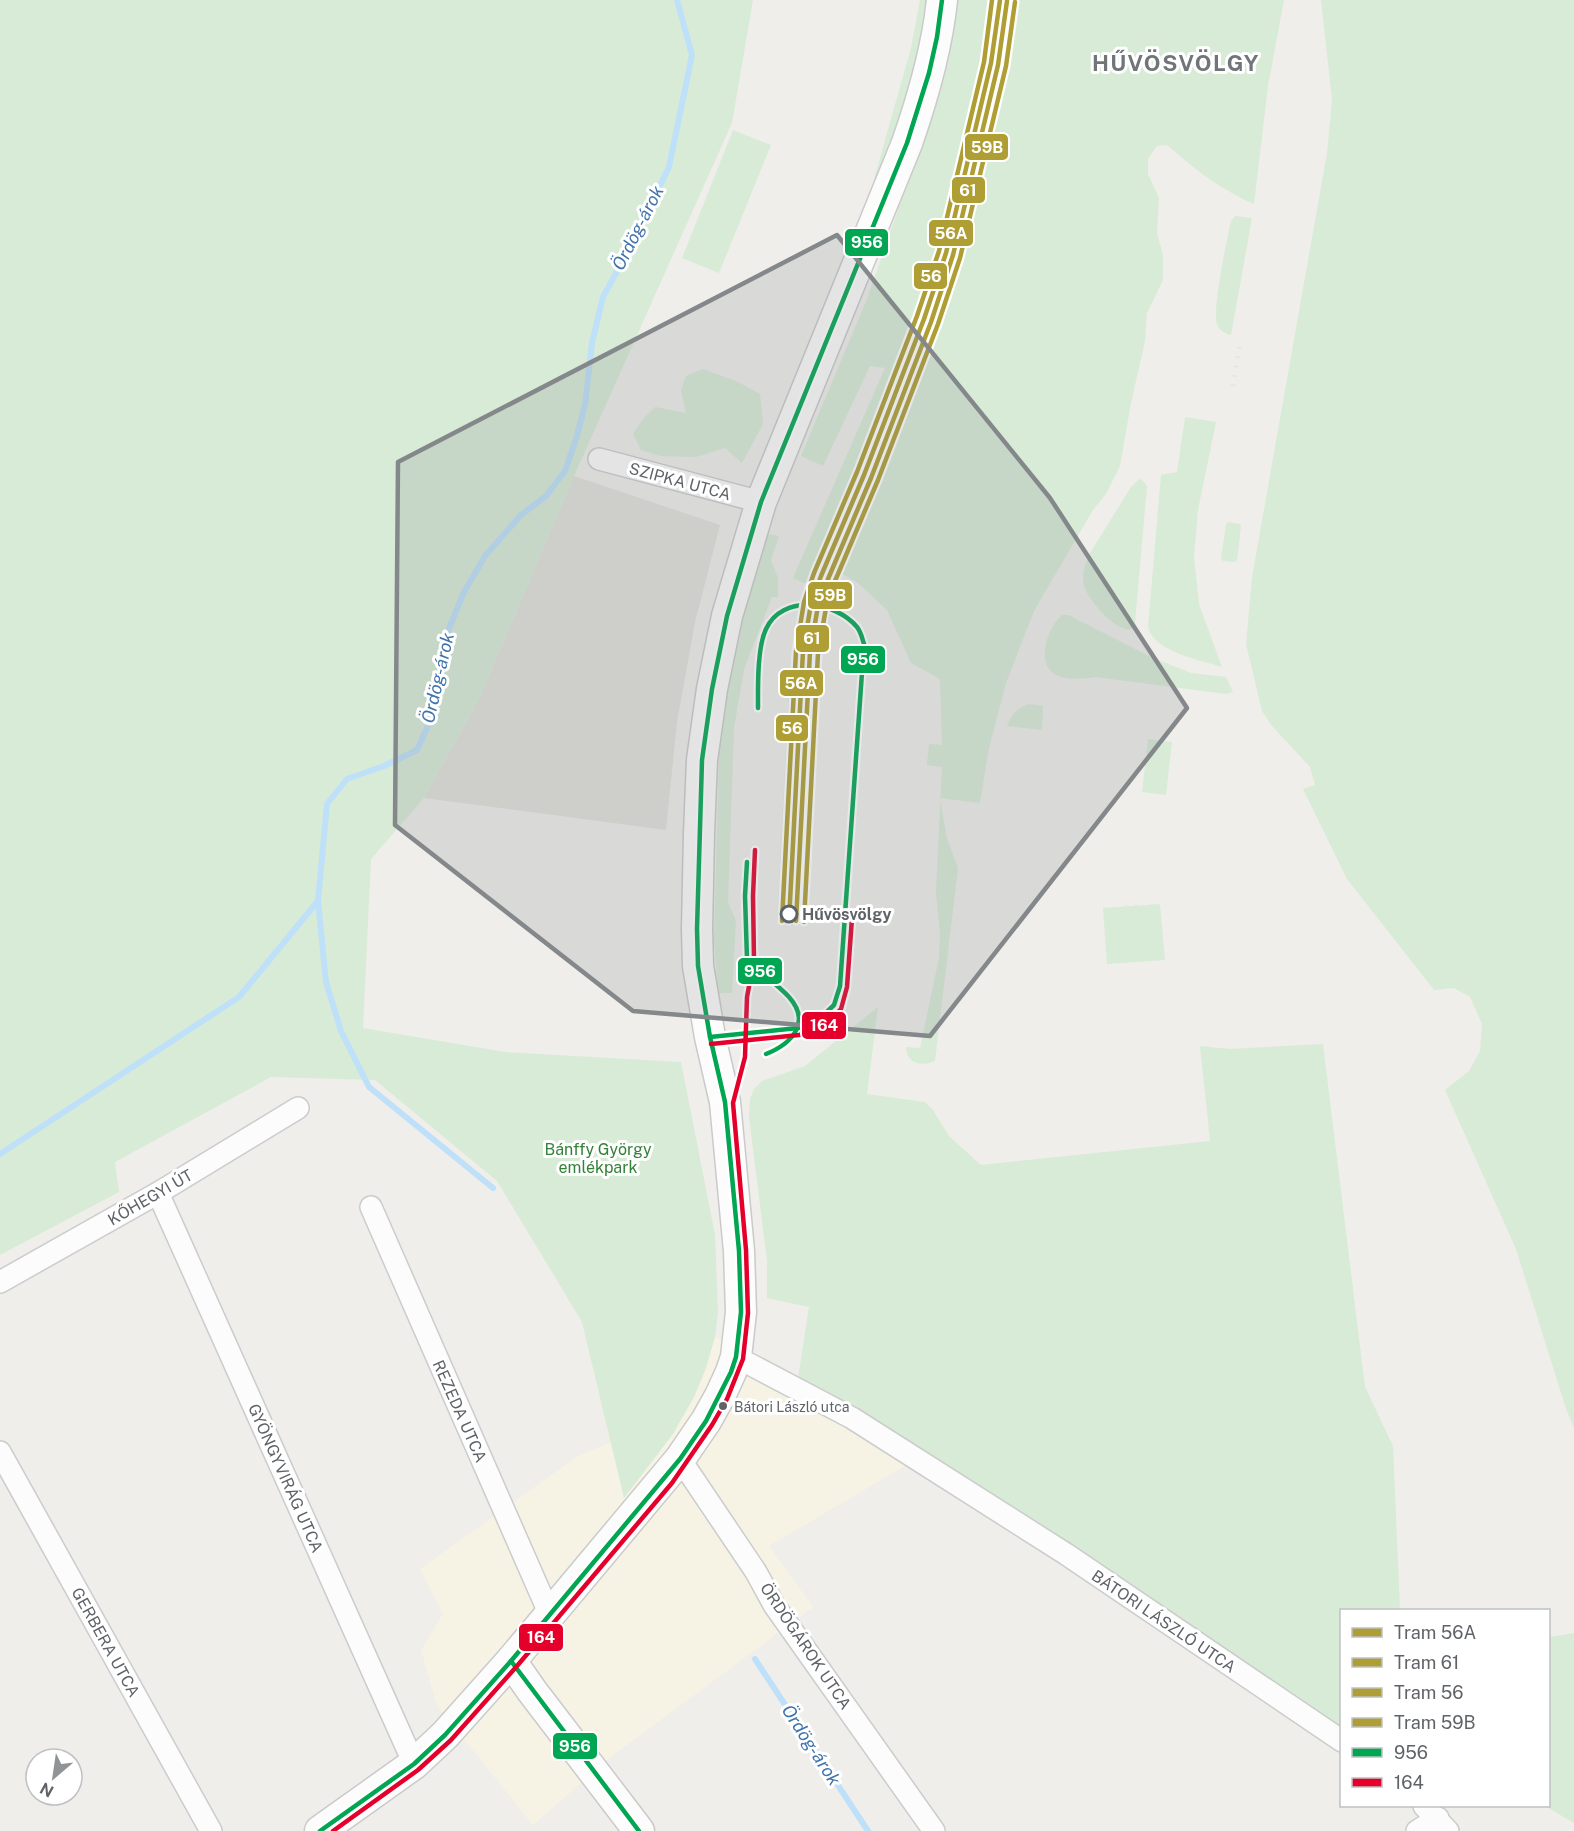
<svg xmlns="http://www.w3.org/2000/svg" width="1574" height="1831" viewBox="0 0 1574 1831" font-family="'Public Sans',sans-serif">
<style>
.commercial{fill:#f7f3e4}
.education{fill:#e2e0da}
.green{fill:#d8ebd6}
.lines{fill:none;stroke-linecap:round;stroke-linejoin:round}
.stream{stroke:#bfe0f9;stroke-width:6}
.street-casing{stroke:#cbcccc;stroke-width:24}
.secondary-casing{stroke:#cacacb;stroke-width:33}
.street{stroke:#fdfcfc;stroke-width:21}
.secondary{stroke:#fdfcfc;stroke-width:30}
.tram{stroke:#e4e4e4;stroke-width:1.5}
.rail{stroke:#e4e4e4;stroke-width:4.5;stroke-dasharray:1.5 8;stroke-linecap:butt}
.bus-1-casing{stroke:#fff;stroke-width:9}
.bus-2-casing{stroke:#fff;stroke-width:9}
.bus-1{stroke:#00a651;stroke-width:4.5}
.bus-2{stroke:#e4002b;stroke-width:4.5}
.tram-1-casing{stroke:#fff;stroke-width:9}
.tram-2-casing{stroke:#fff;stroke-width:9}
.tram-3-casing{stroke:#fff;stroke-width:9}
.tram-4-casing{stroke:#fff;stroke-width:9}
.tram-1{stroke:#af9e34;stroke-width:4.5}
.tram-2{stroke:#af9e34;stroke-width:4.5}
.tram-3{stroke:#af9e34;stroke-width:4.5}
.tram-4{stroke:#af9e34;stroke-width:4.5}
.marked{fill:#84888a;fill-opacity:0.2;stroke:#84888a;stroke-width:4.5;stroke-linejoin:round}
.stop-dot{fill:#fff;stroke:#5f6368;stroke-width:3}
.bus-dot{fill:#5f6368;stroke:#fff;stroke-width:2}
.labels{text-anchor:middle;stroke-width:6;stroke-linejoin:round;paint-order:stroke}
.bus-label{font-size:14px;fill:#5f6368;stroke:#fff;text-anchor:start}
.street-label{font-size:16px;fill:#5f6368;stroke:#fff}
.stop-label{font-size:16px;font-weight:bold;fill:#5f6368;stroke:#fff;text-anchor:start}
.park-label{font-size:16px;fill:#348238;stroke:#fff}
.water-label{font-size:18px;font-style:italic;fill:#4174aa;stroke:#fff}
.district-label{font-size:22px;font-weight:bold;letter-spacing:1.5px;fill:#70757a;stroke:#fff}
.line-badge{stroke:#fff;stroke-width:2}
.badge-label{font-size:16px;text-anchor:middle;font-weight:bold;fill:#fff}
</style>
<rect width="100%" height="100%" fill="#efeeea"/>
<path class="commercial" d="M715,1337L798,1378L925,1454L769,1546L813,1607L608,1759L533,1825L437,1705L421,1650L443,1614L420,1569L578,1456L612,1442L624,1498L673,1434L694,1397L706,1368Z"/>
<path class="education" d="M574,476L720,525L695,622L677,722L666,830L424,798L480,697Z"/>
<g class="green">
<path d="M0,0H753L732,123L574,476L480,697L424,798L371,859L363,1028L505,1052L681,1062L715,1235L718,1312L715,1337L706,1368L694,1397L673,1434L624,1498L582,1322L497,1181L375,1080L271,1077L115,1162L119,1192L0,1255Z"/>
<path d="M920,0H1284L1268,86L1254,204C1221,190 1193,168 1167,145L1157,146L1148,159V174L1159,198L1157,233L1163,255V280L1147,313L1145,341L1131,403L1120,466L1106,494L1093,510L1034,611L1006,683L989,748L980,803L940,798L947,839L958,868L935,1061C921,1067 907,1064 906,1047L920,1048L939,958L940,933L936,892L942,767L927,765L929,744L942,745L940,679L911,663L887,610L858,583L834,569L824,592L793,578L885,368L870,366L823,466L801,456L867,299L904,192L874,179L911,48Z"/>
<path d="M1321,0H1574V1428L1566,1409L1516,1249L1445,1090L1469,1071L1480,1051L1482,1024L1470,997L1454,988L1434,990L1347,879L1303,789L1315,785L1310,767L1271,725L1262,711L1246,644L1252,577L1327,153L1332,100Z"/>
<path d="M733,130L771,145L719,273L682,258Z"/>
<path d="M1235,216L1252,218L1231,335C1224,333 1220,331 1217,324C1212,308 1227,240 1231,221Z"/>
<path d="M703,369L736,381L760,394L763,424L742,463L725,448L696,457L660,456L641,450L633,434L643,419L655,407L686,413L681,390L686,376Z"/>
<path d="M1185,417L1216,422L1198,510L1194,557L1199,604L1222,667C1200,660 1154,652 1148,627L1161,475L1177,472Z"/>
<path d="M1139,479L1143,481L1147,486L1135,623L1132,629C1117,634 1087,599 1084,585C1081,573 1086,563 1090,553L1131,487Z"/>
<path d="M1228,522L1240,524L1241,526L1237,561L1234,562L1223,561L1221,558L1226,524Z"/>
<path d="M764,533L779,536L771,560L778,578V597H772L744,669L734,728L728,902L736,921L732,993H718L714,939L720,715L734,646Z"/>
<path d="M1062,615H1068L1151,657L1191,673L1226,677L1233,692L1226,694L1096,677C1069,681 1039,681 1046,644C1048,634 1054,622 1062,615Z"/>
<path d="M1029,704L1043,706L1042,730L1007,726C1012,714 1017,708 1029,704Z"/>
<path d="M1148,739L1172,742L1166,795L1142,792Z"/>
<path d="M1160,904L1165,960L1107,964L1103,908Z"/>
<path d="M878,1007L867,1094L925,1102L933,1110L949,1136L981,1165L1210,1141L1200,1046L1230,1049L1323,1044L1365,1387L1393,1446L1400,1610H1342L1341,1739L798,1378L809,1307L767,1298V1261L749,1117L750,1099L754,1089L762,1081L805,1066Z"/>
<path d="M1574,1633V1823L1545,1806H1548L1549,1637Z"/>
</g>
<g class="lines">
<g class="stream">
<path d="M0,1154L239,997L318,901"/>
<path d="M493,1188L369,1087L341,1031L326,982L318,901L327,804L347,779L384,766L417,750L432,717L446,636L464,592L485,556L521,515L546,496L565,471L576,439L585,405L592,343L603,297L628,251L669,167L692,55L677,0"/>
<path d="M755,1659L868,1831"/>
</g>
<g class="street-casing">
<g id="street">
<path d="M599,459L761,502"/>
<path d="M158,1193L414,1764"/>
<path d="M371,1207L550,1615"/>
<path d="M0,1282L158,1193L298,1108"/>
<path d="M736,1357L852,1418L1066,1554L1342,1741"/>
<path d="M0,1452L211,1831"/>
<path d="M680,1459L756,1572L774,1605L934,1831"/>
<path d="M1424,1806L1448,1831"/>
<path d="M1417,1831L1438,1818"/>
</g>
</g>
<g class="secondary-casing">
<g id="secondary">
<path d="M511,1661L532,1691L639,1831"/>
<path d="M320,1831L414,1764L445,1735L511,1661L680,1459L706,1421L720,1396L731,1372L736,1357L741,1312L739,1251L725,1102L710,1037L698,966L697,929L699,833L702,760L712,689L727,616L761,502L907,143C923,97 937,49 942,0"/>
</g>
</g>
<use href="#street" class="street"/>
<use href="#secondary" class="secondary"/>
<path class="tram" d="M778,920L790,681"/>
<g class="rail">
<path d="M1233,386L1240,342"/>
<path d="M1126,907L1141,906"/>
</g>
<g class="bus-1-casing">
<g id="bus-1">
<path d="M747,862L745,896L747,959C760,973 776,983 789,997C812,1023 791,1044 766,1054"/>
<path d="M710,1037L798,1028L815,1023L834,1005L840,986L864,644C862,638 861,632 857,627C835,601 782,594 766,629C757,648 758,687 758,708"/>
<path d="M511,1661L639,1831"/>
<path d="M320,1831L414,1764L445,1735L511,1661L680,1459L706,1421L731,1372L736,1357L741,1312L739,1251L725,1102L710,1037L698,966L697,929L702,760L712,689L727,616L761,502L907,143L929,73L937,37L942,0"/>
</g>
</g>
<g class="bus-2-casing">
<g id="bus-2">
<path d="M711,1044L799,1035L819,1030L829,1021L841,1009L847,987L852,918"/>
<path d="M333,1831L418,1770L451,1740L517,1666L672,1483L712,1425L727,1399L743,1359L748,1313L746,1250L733,1103L745,1057L747,997L754,960L753,896L755,850"/>
</g>
</g>
<use href="#bus-1" class="bus-1"/>
<use href="#bus-2" class="bus-2"/>
<g class="tram-1-casing">
<path id="tram-1" d="M789,921L803,651L811,604L821,576L864,475L924,319L946,253L991,63L1000,0"/>
</g>
<g class="tram-2-casing">
<path id="tram-2" d="M796,921L810,652L818,606L828,579L871,478L931,322L953,255L998,65L1007,1"/>
</g>
<g class="tram-3-casing">
<path id="tram-3" d="M782,921L796,651L804,602L814,573L857,472L917,316L939,251L984,62L992,0"/>
</g>
<g class="tram-4-casing">
<path id="tram-4" d="M804,922L818,653L826,608L835,581L878,480L938,324L960,258L1006,66L1015,2"/>
</g>
<use href="#tram-1" class="tram-1"/>
<use href="#tram-2" class="tram-2"/>
<use href="#tram-3" class="tram-3"/>
<use href="#tram-4" class="tram-4"/>
</g>
<path class="marked" d="M837,235L1050,498L1187,708L930,1036L633,1011L395,825L398,462Z"/>
<circle class="stop-dot" cx="789" cy="914" r="8"/>
<circle class="bus-dot" cx="723" cy="1406" r="5"/>
<g class="labels">
<g class="bus-label">
<text x="734" y="1412">Bátori László utca</text>
</g>
<g class="street-label">
<text transform="translate(680 481) rotate(15)" y="6">SZIPKA UTCA</text>
<text transform="translate(150 1197) rotate(-30)" y="6">KŐHEGYI ÚT</text>
<text transform="translate(460 1411) rotate(66)" y="6">REZEDA UTCA</text>
<text transform="translate(286 1478) rotate(66)" y="6">GYÖNGYVIRÁG UTCA</text>
<text transform="translate(1164 1621) rotate(34)" y="6">BÁTORI LÁSZLÓ UTCA</text>
<text transform="translate(106 1642) rotate(61)" y="6">GERBERA UTCA</text>
<text transform="translate(806 1646) rotate(56)" y="6">ÖRDÖGÁROK UTCA</text>
</g>
<g class="stop-label">
<text x="802" y="920">Hűvösvölgy</text>
</g>
<g class="park-label">
<text x="598" y="1155">Bánffy György<tspan x="598" dy="18">emlékpark</tspan></text>
</g>
<g class="water-label">
<text transform="translate(638 228) rotate(-63)" y="6">Ördög-árok</text>
<text transform="translate(438 678) rotate(-77)" y="6">Ördög-árok</text>
<text transform="translate(811 1745) rotate(57)" y="6">Ördög-árok</text>
</g>
<g class="district-label">
<text x="1176" y="71">HŰVÖSVÖLGY</text>
</g>
</g>
<g class="line-badge">
<rect x="964" y="133" width="45" height="28" rx="6" fill="#af9e34"/>
<rect x="951" y="176" width="35" height="28" rx="6" fill="#af9e34"/>
<rect x="928" y="219" width="46" height="28" rx="6" fill="#af9e34"/>
<rect x="844" y="228" width="45" height="29" rx="6" fill="#00a651"/>
<rect x="913" y="262" width="35" height="28" rx="6" fill="#af9e34"/>
<rect x="807" y="581" width="46" height="29" rx="6" fill="#af9e34"/>
<rect x="795" y="624" width="35" height="29" rx="6" fill="#af9e34"/>
<rect x="840" y="645" width="46" height="29" rx="6" fill="#00a651"/>
<rect x="779" y="669" width="45" height="28" rx="6" fill="#af9e34"/>
<rect x="775" y="714" width="34" height="28" rx="6" fill="#af9e34"/>
<rect x="737" y="957" width="46" height="28" rx="6" fill="#00a651"/>
<rect x="801" y="1011" width="46" height="29" rx="6" fill="#e4002b"/>
<rect x="518" y="1623" width="46" height="29" rx="6" fill="#e4002b"/>
<rect x="552" y="1732" width="46" height="28" rx="6" fill="#00a651"/>
</g>
<g class="badge-label">
<text x="987" y="153">59B</text>
<text x="968" y="196">61</text>
<text x="951" y="239">56A</text>
<text x="867" y="248">956</text>
<text x="931" y="282">56</text>
<text x="830" y="601">59B</text>
<text x="812" y="644">61</text>
<text x="863" y="665">956</text>
<text x="801" y="689">56A</text>
<text x="792" y="734">56</text>
<text x="760" y="977">956</text>
<text x="824" y="1031">164</text>
<text x="541" y="1643">164</text>
<text x="575" y="1752">956</text>
</g>
<rect x="1340" y="1609" width="210" height="198" fill="#ffffff" stroke="#bfc1c3" stroke-width="1.5"/>
<rect x="1352" y="1628" width="30" height="9" fill="#af9e34" stroke="#bfc1c3" stroke-width="1.5"/>
<text x="1394" y="1639" font-size="18" fill="#5f6368">Tram 56A</text>
<rect x="1352" y="1658" width="30" height="9" fill="#af9e34" stroke="#bfc1c3" stroke-width="1.5"/>
<text x="1394" y="1669" font-size="18" fill="#5f6368">Tram 61</text>
<rect x="1352" y="1688" width="30" height="9" fill="#af9e34" stroke="#bfc1c3" stroke-width="1.5"/>
<text x="1394" y="1699" font-size="18" fill="#5f6368">Tram 56</text>
<rect x="1352" y="1718" width="30" height="9" fill="#af9e34" stroke="#bfc1c3" stroke-width="1.5"/>
<text x="1394" y="1729" font-size="18" fill="#5f6368">Tram 59B</text>
<rect x="1352" y="1748" width="30" height="9" fill="#00a651" stroke="#bfc1c3" stroke-width="1.5"/>
<text x="1394" y="1759" font-size="18" fill="#5f6368">956</text>
<rect x="1352" y="1778" width="30" height="9" fill="#e4002b" stroke="#bfc1c3" stroke-width="1.5"/>
<text x="1394" y="1789" font-size="18" fill="#5f6368">164</text>
<g transform="translate(54 1777) rotate(209)"><circle r="28" fill="#ffffff" stroke="#bfc1c3" stroke-width="1.5"/>
<path d="M0-4.5L10 22L0 15L-10 22Z" fill="#919496"/>
<text y="-9" font-size="16" font-weight="bold" text-anchor="middle" fill="#5f6368">N</text>
</g>
</svg>
